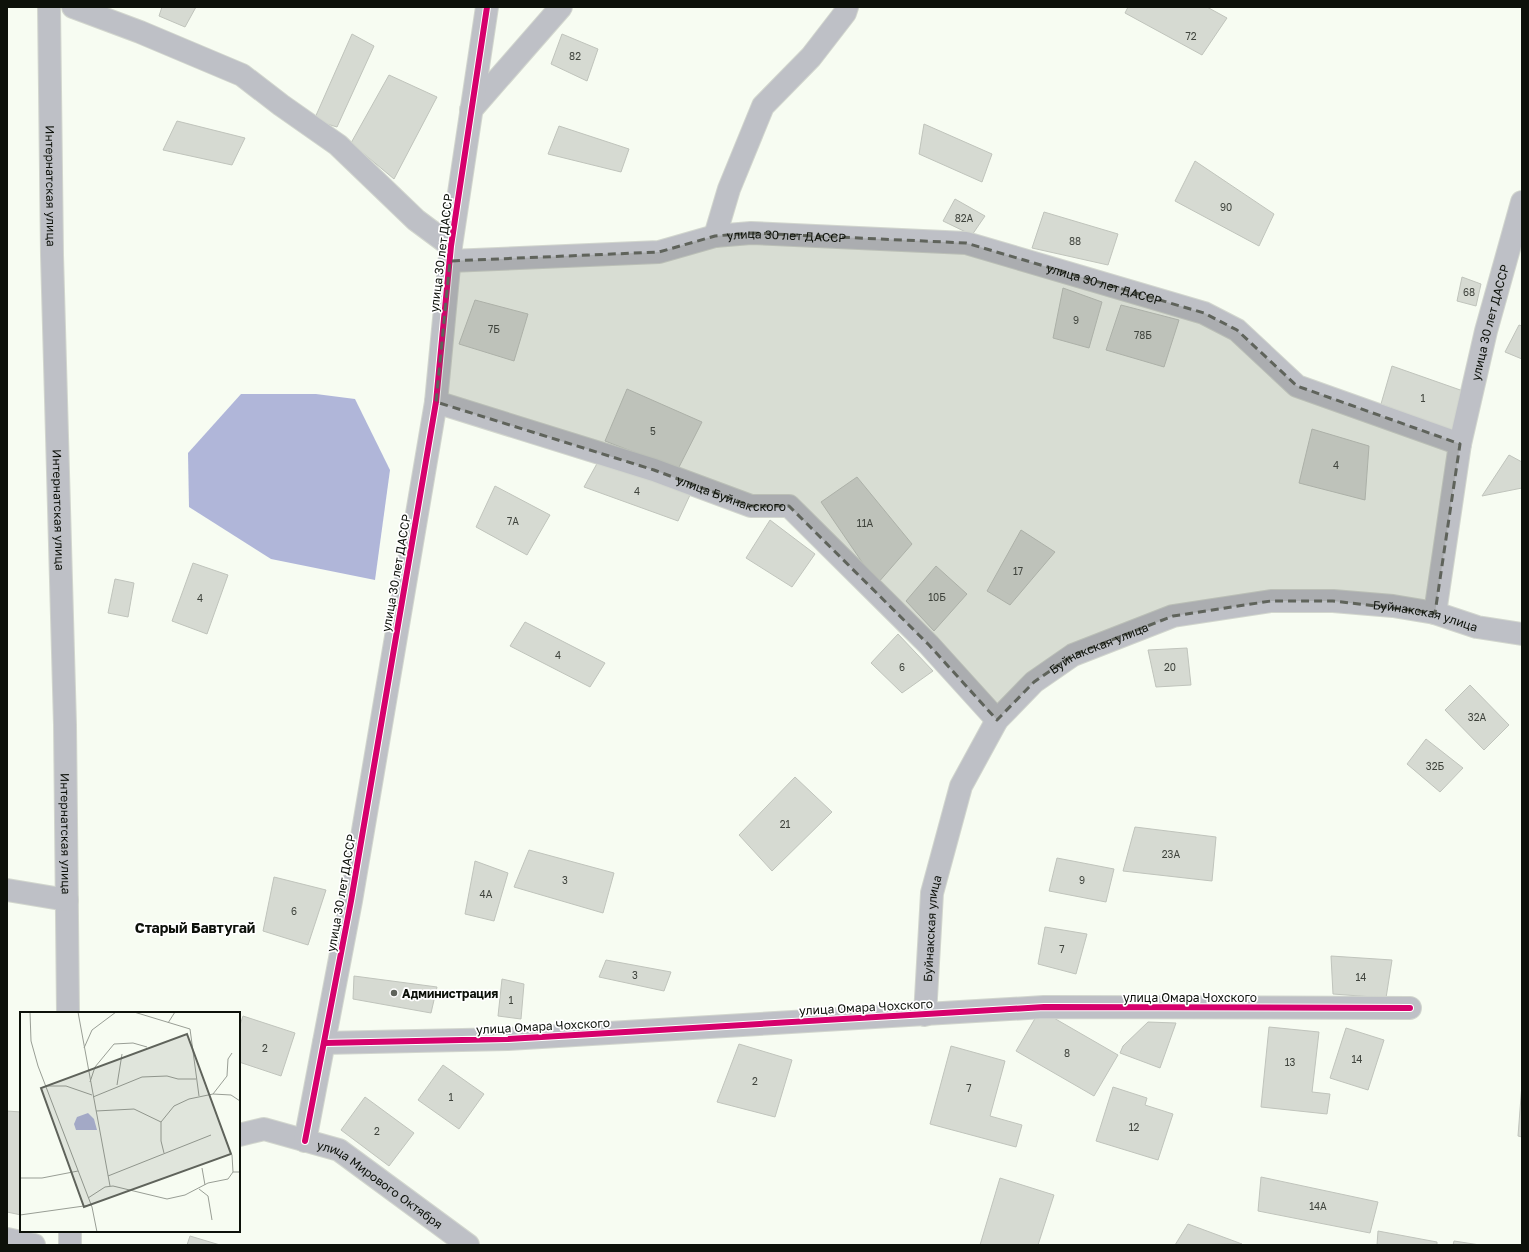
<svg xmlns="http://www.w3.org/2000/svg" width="1529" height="1252" font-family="'Golos Text',sans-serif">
<rect width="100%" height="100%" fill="#f7fcf2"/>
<!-- water -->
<path fill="#b0b6d9" d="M241,394H316L355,399L390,470L375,580L271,559L189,507L188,453Z"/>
<!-- building -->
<g fill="#d6dad2" stroke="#c0c4bc">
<path d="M162,7H196L185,27L159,16Z"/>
<path d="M1128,7H1207L1227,18L1202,55L1125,13Z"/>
<path d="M352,34L374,46L337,127L314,120Z"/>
<path d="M562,34L598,49L587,81L551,64Z"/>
<path d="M389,75L437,97L394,179L351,143Z"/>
<path d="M177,121L245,138L232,165L163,150Z"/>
<path d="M924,124L992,154L982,182L919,154Z"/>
<path d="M559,126L629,149L621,172L548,154Z"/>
<path d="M1195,161L1274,214L1259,246L1175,201Z"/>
<path d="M955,199L985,216L972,235L943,221Z"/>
<path d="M1044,212L1118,234L1108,265L1032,248Z"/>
<path d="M1462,277L1481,284L1476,306L1457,301Z"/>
<path d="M1063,288L1102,302L1089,348L1053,338Z"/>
<path d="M475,300L528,314L514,361L459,344Z"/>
<path d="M1121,305L1179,320L1164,367L1106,350Z"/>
<path d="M1519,325L1522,326V359L1505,352Z"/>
<path d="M1392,366L1466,392L1454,432L1381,404Z"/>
<path d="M627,389L702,422L678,469L605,441Z"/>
<path d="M1312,429L1369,446L1365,500L1299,483Z"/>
<path d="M1509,455L1522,462V488L1482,496Z"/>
<path d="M599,460L690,495L678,521L584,487Z"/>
<path d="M857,477L912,544L877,584L821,502Z"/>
<path d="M495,486L550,515L527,555L476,527Z"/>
<path d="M770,520L815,554L792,587L746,558Z"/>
<path d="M1021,530L1055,552L1010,605L987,591Z"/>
<path d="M193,563L228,575L207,634L172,621Z"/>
<path d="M936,566L967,594L934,631L906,601Z"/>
<path d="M115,579L134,583L128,617L108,613Z"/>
<path d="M525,622L605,663L590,687L510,646Z"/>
<path d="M898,634L933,671L902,693L871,663Z"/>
<path d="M1187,648L1191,685L1156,687L1148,650Z"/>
<path d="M1470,685L1509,725L1484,750L1445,710Z"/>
<path d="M1426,739L1463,768L1440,792L1407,764Z"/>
<path d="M795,777L832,812L772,871L739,835Z"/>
<path d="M1135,827L1216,837L1212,881L1123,871Z"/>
<path d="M529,850L614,873L603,913L514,887Z"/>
<path d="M1057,858L1114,869L1106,902L1049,891Z"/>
<path d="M475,861L508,873L494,921L465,914Z"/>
<path d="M274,877L326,890L308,945L263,931Z"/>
<path d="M1045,927L1087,934L1076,974L1038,964Z"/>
<path d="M1331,956L1392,960L1386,998L1333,994Z"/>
<path d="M606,960L671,972L664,991L599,977Z"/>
<path d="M354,976L437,987L431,1013L353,999Z"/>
<path d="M502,979L524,984L521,1019L498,1016Z"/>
<path d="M1040,1010L1118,1055L1094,1096L1016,1051Z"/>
<path d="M243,1016L295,1033L281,1076L239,1062V1028Z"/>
<path d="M1148,1022L1176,1023L1160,1068L1120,1053L1123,1046Z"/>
<path d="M1269,1027L1319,1032L1312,1092L1330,1094L1327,1114L1261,1107Z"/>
<path d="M1346,1028L1384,1040L1368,1090L1330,1078Z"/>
<path d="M739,1044L792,1060L775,1117L717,1102Z"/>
<path d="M951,1046L1005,1061L990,1116L1022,1125L1016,1147L930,1124Z"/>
<path d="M443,1065L484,1094L459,1129L418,1100Z"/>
<path d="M1522,1084V1137L1518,1136Z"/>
<path d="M1113,1087L1147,1098L1145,1105L1173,1114L1158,1160L1096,1141Z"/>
<path d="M365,1097L414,1133L389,1166L341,1130Z"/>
<path d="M7,1111L21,1112V1215L7,1212Z"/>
<path d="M1261,1177L1378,1202L1370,1233L1258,1211Z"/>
<path d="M1000,1178L1054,1195L1038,1245H980Z"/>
<path d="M1188,1224L1242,1244L1175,1245Z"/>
<path d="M1378,1231L1437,1242V1245H1377Z"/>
<path d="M190,1236L220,1245H187Z"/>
<path d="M1454,1241L1480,1245H1453Z"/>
</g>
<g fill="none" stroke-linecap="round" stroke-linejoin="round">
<defs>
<g id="minor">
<path id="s1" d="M49,7L52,255L65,725L68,1013"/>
<path d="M73,7L140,32L242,75L281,105L338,145L416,220L451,246"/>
<path d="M471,110L561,7"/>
<path d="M715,236L729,189L763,106L811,57L845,13L847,7"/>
<path id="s2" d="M450,261L659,252L715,236L751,233L966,243L1204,313L1237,330L1297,386L1460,444"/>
<path id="s3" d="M436,402L654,470L751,506H789L929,645L997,720"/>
<path id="s4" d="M1435,613L1460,444L1486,331L1522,202"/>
<path d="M7,890L67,900"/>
<path id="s5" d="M925,1015L932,893L961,786L997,720L1034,682L1073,655L1173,616L1271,601H1333L1393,606L1435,613L1477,627L1522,634"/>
<path d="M324,1043L508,1039L1044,1007L1410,1008"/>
<path id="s6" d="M239,1135L264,1129L339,1150L468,1245"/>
<path d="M305,1141L351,901L436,402L451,246L487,7"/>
<path d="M70,1231V1245"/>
<path d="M7,1239L34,1245"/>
</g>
</defs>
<!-- minor casing -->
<use href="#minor" stroke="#d2d6ce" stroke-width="24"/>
<!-- minor -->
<use href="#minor" stroke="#bec0c6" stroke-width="22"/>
<defs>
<g id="cycleway">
<path d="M324,1043L508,1039L1044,1007L1410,1008"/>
<path d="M305,1141L351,901L436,402L451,246L487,7"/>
</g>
</defs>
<!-- cycleway casing -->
<use href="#cycleway" stroke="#fff" stroke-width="8"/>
<!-- cycleway -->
<use href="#cycleway" stroke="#d6006c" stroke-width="6"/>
</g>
<!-- marked area -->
<path fill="#5f635b" fill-opacity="0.2" stroke="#5f635b" stroke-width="3" stroke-dasharray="8 5" stroke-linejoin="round" d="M751,233L966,243L1204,313L1237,330L1297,386L1460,444L1435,613L1333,601H1271L1173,616L1073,655L1034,682L997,720L929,645L789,506H751L654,470L436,402L450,261L659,252L715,236Z"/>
<!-- markers -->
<circle fill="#5f635b" stroke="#fff" stroke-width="1.5" cx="394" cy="993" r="4"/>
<g text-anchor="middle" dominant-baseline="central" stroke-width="3.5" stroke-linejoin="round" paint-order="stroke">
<!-- number labels -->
<g font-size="10" fill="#3f433c">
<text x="1191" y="36">72</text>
<text x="575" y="56">82</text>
<text x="1226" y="207">90</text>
<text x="964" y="218">82А</text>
<text x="1075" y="241">88</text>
<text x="1469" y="292">68</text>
<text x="1076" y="320">9</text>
<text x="494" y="329">7Б</text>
<text x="1143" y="335">78Б</text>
<text x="1423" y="398">1</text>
<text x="653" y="431">5</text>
<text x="1336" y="465">4</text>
<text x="637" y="491">4</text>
<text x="513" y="521">7А</text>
<text x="865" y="523">11А</text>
<text x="1018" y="571">17</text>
<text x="937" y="597">10Б</text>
<text x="200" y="598">4</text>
<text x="558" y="655">4</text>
<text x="902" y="667">6</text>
<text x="1170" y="667">20</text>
<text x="1477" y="717">32А</text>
<text x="1435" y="766">32Б</text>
<text x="785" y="824">21</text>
<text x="1171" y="854">23А</text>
<text x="565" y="880">3</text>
<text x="1082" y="880">9</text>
<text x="486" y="894">4А</text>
<text x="294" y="911">6</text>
<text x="1062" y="949">7</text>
<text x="635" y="975">3</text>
<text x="1361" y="977">14</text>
<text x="511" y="1000">1</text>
<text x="265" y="1048">2</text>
<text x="1067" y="1053">8</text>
<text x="1357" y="1059">14</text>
<text x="1290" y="1062">13</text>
<text x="755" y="1081">2</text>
<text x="969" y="1088">7</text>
<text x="451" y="1097">1</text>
<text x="1134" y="1127">12</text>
<text x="377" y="1131">2</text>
<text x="1318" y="1206">14А</text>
</g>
<!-- street labels -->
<g font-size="12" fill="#0d110a" stroke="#fff">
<text stroke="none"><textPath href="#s1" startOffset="179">Интернатская улица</textPath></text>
<text stroke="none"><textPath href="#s2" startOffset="339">улица 30 лет ДАССР</textPath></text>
<text transform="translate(441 253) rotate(-83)">улица 30 лет ДАССР</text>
<text stroke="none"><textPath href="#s2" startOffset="663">улица 30 лет ДАССР</textPath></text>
<text stroke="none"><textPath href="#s4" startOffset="296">улица 30 лет ДАССР</textPath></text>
<text stroke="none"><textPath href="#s3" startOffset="310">улица Буйнакского</textPath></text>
<text stroke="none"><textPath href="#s1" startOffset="503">Интернатская улица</textPath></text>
<text transform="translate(396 573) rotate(-80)">улица 30 лет ДАССР</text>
<text stroke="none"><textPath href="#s5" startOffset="771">Буйнакская улица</textPath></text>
<text stroke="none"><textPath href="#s5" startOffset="435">Буйнакская улица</textPath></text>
<text stroke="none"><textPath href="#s1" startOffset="827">Интернатская улица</textPath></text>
<text transform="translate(341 893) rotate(-80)">улица 30 лет ДАССР</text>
<text stroke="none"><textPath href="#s5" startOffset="87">Буйнакская улица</textPath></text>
<text x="1190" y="997">улица Омара Чохского</text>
<text transform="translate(866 1007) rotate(-3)">улица Омара Чохского</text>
<text transform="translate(543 1026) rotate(-3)">улица Омара Чохского</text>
<text stroke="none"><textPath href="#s6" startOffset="156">улица Мирового Октября</textPath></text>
</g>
<!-- poi labels -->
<g font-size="12" font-weight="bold" fill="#0d110a" stroke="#fff" text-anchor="start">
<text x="402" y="993">Администрация</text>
</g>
<!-- quarter labels -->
<g font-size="14" font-weight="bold" fill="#0d110a" stroke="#fff">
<text x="195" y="927">Старый Бавтугай</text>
</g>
</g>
<!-- overview -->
<g transform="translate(20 1012)">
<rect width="220" height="220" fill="#f7fcf2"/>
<path d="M68,101L74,107L77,118H56L54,112L57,105Z" fill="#b0b6d9"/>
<path fill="none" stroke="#999e95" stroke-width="1" d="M10,0L11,29L18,54L72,195L77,220M58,0L90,174M114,0L170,17L179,84M148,11L155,0M64,36L72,18L96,0M70,70L75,55L94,32L113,31L127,35M97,73L102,42M25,74H46L72,83M193,82L207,64L208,47L212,41M73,85L122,65L147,64L158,67H176M76,99L114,97L141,110M144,141L141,129V110L154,94L169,87L193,82L211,83L220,89M212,143L213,160M182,156L185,173M88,164L191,123M0,166H22L58,159M179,177L188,184L192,208M68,186L85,175L93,174L147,187L165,183L188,171L208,167L213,160H220M0,203L71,193"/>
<path fill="#5f635b" fill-opacity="0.15" stroke="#5f635b" stroke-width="2" d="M167,22L211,142L64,195L21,76Z"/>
<rect width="220" height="220" fill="none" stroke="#0d110a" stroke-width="2"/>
</g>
<!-- border -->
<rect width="1529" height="1252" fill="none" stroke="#0d110a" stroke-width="16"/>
</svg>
